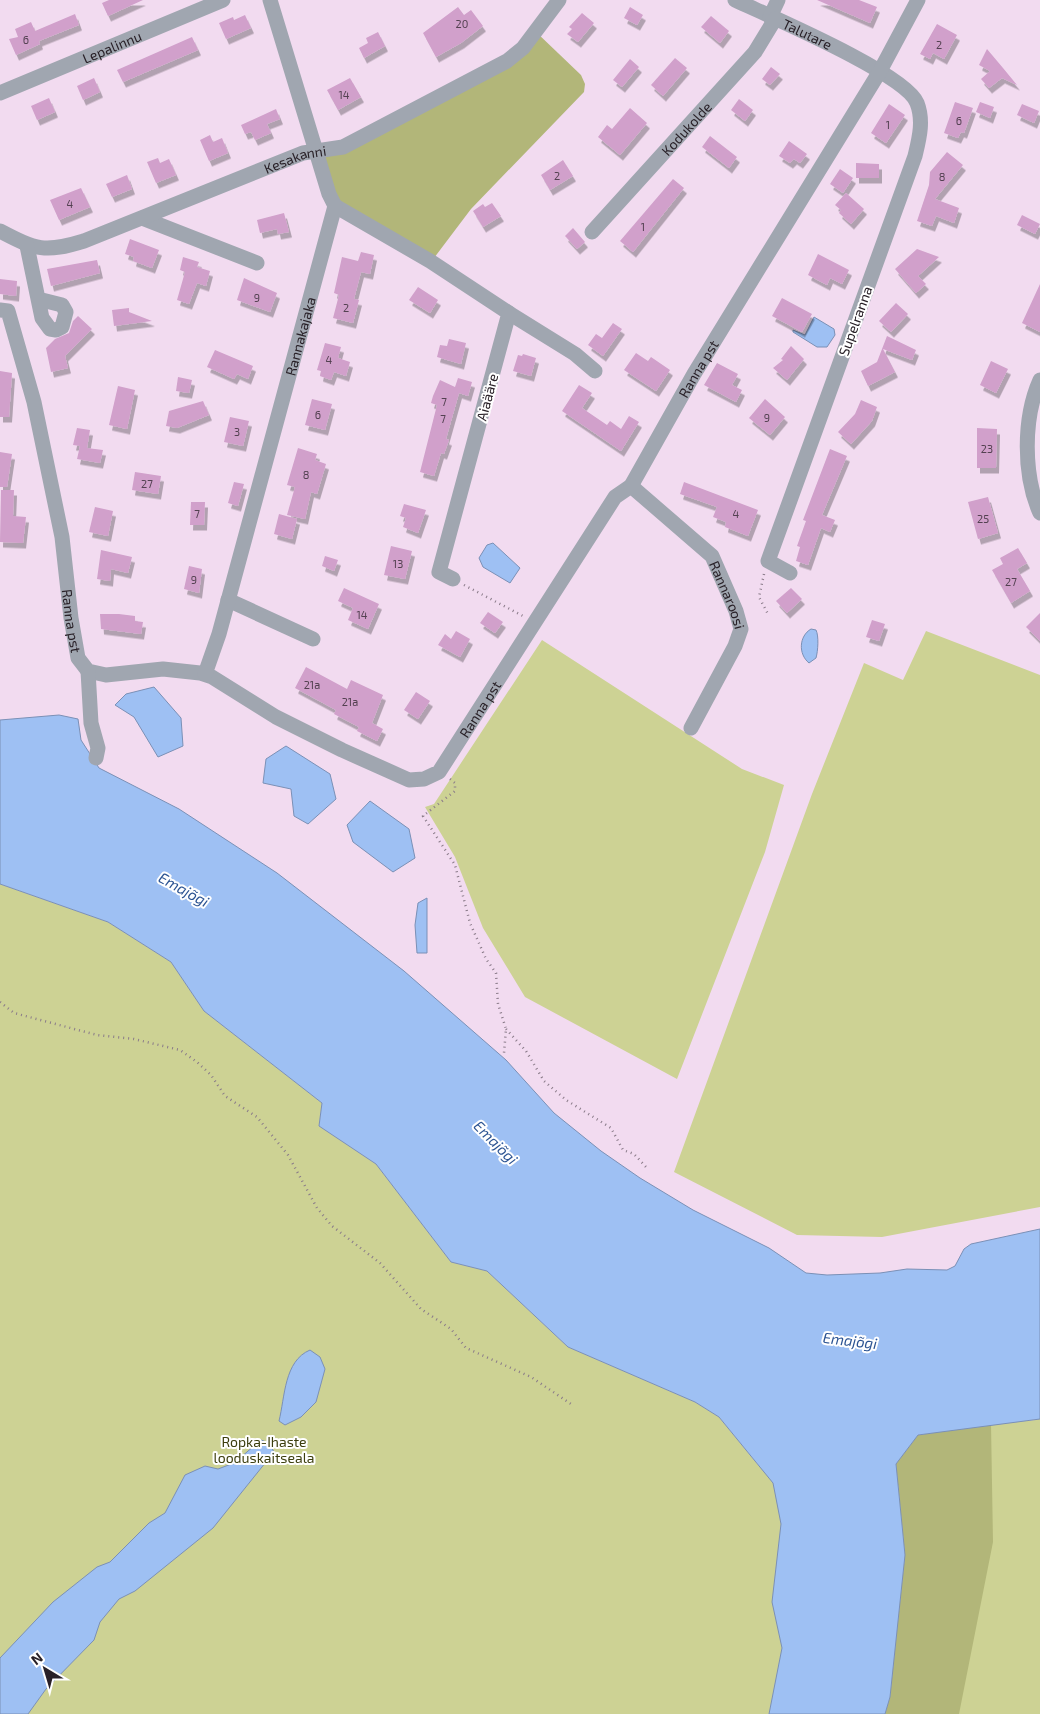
<svg xmlns="http://www.w3.org/2000/svg" width="1040" height="1714" font-family="'Exo 2',sans-serif">
<defs>
<filter id="shadow"><feDropShadow dx="3" dy="5.5" stdDeviation="0" flood-color="#0004"/></filter>
</defs>
<rect width="100%" height="100%" fill="#f2dbf0"/>
<!-- green -->
<g fill="#cdd294">
<path d="M926,631L1040,675V1207L882,1237L797,1235L674,1172L812,794L864,663L903,680Z"/>
<path d="M542,640L742,769L784,785L765,852L677,1079L525,997L483,928L455,857L425,807L434,804Z"/>
<path d="M0,884L108,922L171,962L204,1011L322,1103L319,1126L376,1164L451,1262L487,1271L568,1347L695,1402L719,1417L759,1466C851,1448 942,1428 1035,1420L1040,1417V1714H0Z"/>
</g>
<!-- forest -->
<g fill="#b2b679">
<path d="M535,31L581,75L585,84L584,92L471,209L431,262L333,204L318,158L441,103Z"/>
<path d="M991,1424L993,1542L959,1714H885L890,1697L905,1555L896,1464L918,1435Z"/>
</g>
<!-- water -->
<g fill="#9ec0f3" stroke="#7b90b6">
<path d="M814,317L834,329L835,335L827,347H817L793,332V330L805,335Z"/>
<path d="M493,543L520,568L510,583L483,567L479,558L487,545Z"/>
<path d="M811,629L816,630C819,636 818,651 816,658L809,663C798,654 799,636 811,629Z"/>
<path d="M154,687L181,718L183,746L158,757L134,717L115,705L126,694Z"/>
<path d="M59,715L78,719L81,740L99,768L179,809L277,873L404,971L506,1060L554,1113L601,1151L640,1178L693,1210L769,1248L806,1273L827,1275L880,1273L907,1269L947,1270L955,1266L964,1249L971,1244L1040,1229V1419L918,1435L896,1464L905,1555L890,1697L885,1714H769L782,1648L772,1602L781,1524L773,1483L719,1417L695,1402L568,1347L487,1271L451,1262L376,1164L319,1126L322,1103L204,1011L171,962L108,922L0,884V720Z"/>
<path d="M286,746L330,774L336,799L308,824L294,816L291,789L263,783L266,759Z"/>
<path d="M370,801L409,829L415,858L393,872L353,842L347,825Z"/>
<path d="M427,898V953H417L415,925L418,903Z"/>
<path d="M310,1350L320,1357L325,1369L316,1402L301,1417L285,1425L279,1421C285,1397 284,1361 310,1350Z"/>
<path d="M261,1440L269,1443L274,1452L213,1528L135,1591L119,1599L100,1622L94,1640L46,1689L28,1714H0V1658L53,1602L97,1567L110,1562L149,1523L165,1513L185,1475L205,1466L218,1469L234,1463Z"/>
</g>
<!-- building -->
<g fill="#d1a0cb" filter="url(#shadow)">
<path d="M109,0H143L108,16L102,3Z"/>
<path d="M817,0H859L877,7L870,23Z"/>
<path d="M458,7L464,15L471,10L483,26L461,43L436,57L423,33Z"/>
<path d="M630,7L643,15L637,25L624,18Z"/>
<path d="M582,13L594,23L578,42L567,34L572,29L569,27Z"/>
<path d="M75,14L79,25L39,41L40,44L16,55L9,39L18,37L15,29L31,22L35,31Z"/>
<path d="M245,15L251,28L226,39L219,23L233,17L234,20Z"/>
<path d="M711,16L729,31L720,43L701,27Z"/>
<path d="M937,24L957,35L944,59L933,53L930,59L920,54Z"/>
<path d="M378,32L385,46L364,58L359,48L368,43L366,38Z"/>
<path d="M192,37L198,50L123,82L117,70Z"/>
<path d="M987,49L1003,68L1017,85L1002,78L989,88L981,79L990,71L979,65Z"/>
<path d="M675,58L687,68L663,96L651,85Z"/>
<path d="M630,59L639,67L622,87L613,80Z"/>
<path d="M771,67L780,74L770,85L762,79Z"/>
<path d="M94,78L100,92L83,100L77,86Z"/>
<path d="M350,78L361,97L338,110L327,90Z"/>
<path d="M49,98L55,112L37,120L31,106Z"/>
<path d="M739,99L753,110L745,121L731,110Z"/>
<path d="M955,102L973,108L964,133L961,132L958,138L944,133Z"/>
<path d="M980,102L994,107L990,118L976,112Z"/>
<path d="M889,104L905,115L886,143L871,133Z"/>
<path d="M1022,104L1039,111L1034,123L1017,115Z"/>
<path d="M630,108L647,123L620,155L598,137L607,125L612,129Z"/>
<path d="M276,109L280,119L267,124L271,133L255,140L251,132L245,134L241,125Z"/>
<path d="M210,135L213,142L222,138L228,153L209,161L200,140Z"/>
<path d="M710,136L737,157L729,168L702,147Z"/>
<path d="M789,141L807,154L800,163L794,159L790,163L779,156Z"/>
<path d="M947,152L963,165L935,199L959,208L954,223L936,216L932,226L917,221L929,185L930,172Z"/>
<path d="M158,158L160,163L169,159L176,175L156,183L147,162Z"/>
<path d="M563,160L573,176L550,190L541,175Z"/>
<path d="M856,163L879,164V178H856Z"/>
<path d="M840,169L853,178L843,193L830,184Z"/>
<path d="M127,175L132,189L112,197L106,184Z"/>
<path d="M673,179L684,188L633,252L620,241Z"/>
<path d="M81,188L90,207L59,220L50,200Z"/>
<path d="M846,193L864,209L851,224L839,213L841,210L835,205Z"/>
<path d="M492,203L501,216L483,227L473,211L483,204L485,207Z"/>
<path d="M284,213L289,232L278,234L277,229L260,233L257,220Z"/>
<path d="M1022,215L1040,224L1035,234L1017,225Z"/>
<path d="M573,228L585,242L577,249L565,236Z"/>
<path d="M130,239L159,250L152,268L133,261L134,257L125,254Z"/>
<path d="M917,249L939,257L918,276L926,284L916,293L895,269Z"/>
<path d="M361,252L374,255L370,274L361,272L354,299L359,300L353,323L333,318L339,295L334,293L342,257L358,261Z"/>
<path d="M818,254L849,270L842,284L830,278L827,285L808,275Z"/>
<path d="M183,257L199,262L197,267L210,271L206,286L197,283L189,304L177,300L185,272L180,270Z"/>
<path d="M97,260L100,273L51,286L47,269Z"/>
<path d="M244,278L277,293L270,312L237,300Z"/>
<path d="M0,279L17,281L16,296L0,294Z"/>
<path d="M1040,284V332L1022,323Z"/>
<path d="M418,287L438,300L430,313L409,300Z"/>
<path d="M782,298L812,314L802,332L772,316Z"/>
<path d="M896,303L908,314L891,332L879,321Z"/>
<path d="M129,308V312L152,321L114,326L112,310Z"/>
<path d="M78,316L92,329L65,356L68,368L51,372L46,348L55,339L69,333L73,321Z"/>
<path d="M613,323L622,329L603,356L588,345L596,334L602,338Z"/>
<path d="M887,336L916,350L912,360L883,349L895,372L868,386L861,371L877,362Z"/>
<path d="M449,339L466,343L461,364L437,357L440,345L447,346Z"/>
<path d="M325,343L341,347L338,358L350,362L346,376L334,372L331,380L320,376L321,371L317,370Z"/>
<path d="M791,346L804,359L787,380L773,368L783,360L781,359Z"/>
<path d="M215,350L253,366L248,379L237,374L234,379L207,367Z"/>
<path d="M636,353L648,361L651,357L670,370L656,391L624,370Z"/>
<path d="M523,354L536,358L531,376L513,371L518,355L522,356Z"/>
<path d="M991,361L1008,369L996,393L980,385Z"/>
<path d="M717,363L738,374L732,385L742,390L736,402L704,385Z"/>
<path d="M0,371L12,373L9,417H0Z"/>
<path d="M178,377L192,380L189,393L176,391Z"/>
<path d="M458,378L472,382L468,396L459,393L446,439L449,440L444,454L441,453L434,476L420,472L437,405L431,403L433,396L440,380L455,387Z"/>
<path d="M579,385L592,393L582,408L607,425L610,421L621,429L629,416L639,422L621,451L562,411Z"/>
<path d="M118,386L135,390L127,429L109,425Z"/>
<path d="M312,399L332,404L325,430L305,425Z"/>
<path d="M765,399L785,417L770,435L749,418Z"/>
<path d="M861,400L877,407L872,421L851,444L838,432L855,414Z"/>
<path d="M203,401L209,415L177,428L166,426L169,411Z"/>
<path d="M230,417L249,421L243,446L224,442Z"/>
<path d="M77,428L90,430L87,448L103,450L100,463L77,459L80,446L73,445Z"/>
<path d="M977,428L997,429L996,468H977Z"/>
<path d="M298,448L317,454L315,460L326,464L317,494L311,492L305,519L287,515L295,487L287,485Z"/>
<path d="M830,449L847,456L822,515L835,520L830,532L821,528L808,565L796,561L800,547L797,546L806,521L803,520Z"/>
<path d="M0,452L12,454L7,487H0Z"/>
<path d="M135,472L161,476L158,494L132,490Z"/>
<path d="M234,482L244,484L238,506L228,503Z"/>
<path d="M684,482L758,510L748,536L725,527L726,522L713,517L717,507L680,494Z"/>
<path d="M1,490H14L13,516L26,517L23,543L0,542Z"/>
<path d="M988,497L998,533L978,539L968,502Z"/>
<path d="M191,502H205L204,525H190Z"/>
<path d="M404,504L426,510L418,533L403,527L406,518L400,516Z"/>
<path d="M95,507L113,511L108,536L89,532Z"/>
<path d="M279,514L297,519L292,539L274,534Z"/>
<path d="M391,546L412,551L405,579L384,575Z"/>
<path d="M1018,548L1027,563L1017,569L1030,591L1011,603L992,570L1003,564L1000,558Z"/>
<path d="M101,550L132,557L128,573L111,569L110,581L97,579Z"/>
<path d="M325,556L338,560L334,571L322,566Z"/>
<path d="M189,566L202,569L199,593L184,589Z"/>
<path d="M344,588L379,604L368,629L348,620L353,608L338,601Z"/>
<path d="M791,588L802,599L787,613L776,601Z"/>
<path d="M488,612L503,622L495,633L480,623Z"/>
<path d="M1040,613V641L1026,627Z"/>
<path d="M100,614H119L135,616V621L143,622L141,634L101,629Z"/>
<path d="M872,620L885,624L879,641L866,637Z"/>
<path d="M456,631L470,639L460,657L438,645L445,634L451,639Z"/>
<path d="M306,667L347,689L351,680L383,695L372,723L383,729L377,741L357,731L359,727L334,714L336,710L295,688Z"/>
<path d="M416,692L430,701L418,719L404,710Z"/>
</g>
<g fill="none" stroke-linecap="round" stroke-linejoin="round">
<!-- path -->
<g stroke="#8a7b89" stroke-width="2.5" stroke-dasharray="1 4" stroke-linecap="butt">
<path d="M764,574L759,597L769,616"/>
<path d="M464,585L523,616"/>
<path d="M450,779L455,783V791L423,816L455,865L470,923L486,959L496,973L498,1004L506,1029L504,1053"/>
<path d="M0,1002L14,1013L97,1035L134,1039L180,1050L197,1062L211,1075L225,1096L257,1117L288,1155L317,1208L332,1226L380,1263L421,1309L451,1329L466,1348L531,1377L571,1404"/>
<path d="M506,1029L526,1051L544,1081L566,1100L611,1128L623,1150L634,1154L647,1168"/>
</g>
<!-- minor -->
<g stroke="#a0a6b0" stroke-width="15">
<path id="s1" d="M735,0C769,16 906,74 917,103C924,121 919,139 915,156L768,561L790,573"/>
<path d="M770,17L778,0"/>
<path id="s2" d="M0,93L223,0"/>
<path d="M335,206L430,261L509,313L439,572L453,579"/>
<path d="M142,218L257,263"/>
<path id="s3" d="M0,231C36,250 45,253 84,241L303,153L343,147L507,61L523,48L559,0"/>
<path id="s4" d="M592,232L755,52L775,19"/>
<path d="M27,246L42,318L50,329L56,330L62,327L66,312L62,305L38,299"/>
<path id="s5" d="M0,310L8,311L34,402L62,537L71,618L78,658L88,671L106,675L163,669L200,673L212,677L276,717L342,750L409,780L424,779L439,772L615,497L631,486L694,374L880,71L918,0"/>
<path d="M509,313L575,354L595,371"/>
<path d="M1040,380C1023,418 1023,475 1040,513"/>
<path id="s6" d="M631,486L712,556L736,611L741,629L735,646L691,728"/>
<path d="M228,600L313,639"/>
<path d="M88,671L91,723L98,748L96,758"/>
<path id="s7" d="M205,674L219,634L335,206L329,194L270,0"/>
</g>
</g>
<g text-anchor="middle" dominant-baseline="central" stroke-width="4" stroke-linejoin="round" paint-order="stroke">
<!-- number labels -->
<g font-size="11" fill="#534151">
<text x="462" y="23">20</text>
<text x="26" y="39">6</text>
<text x="939" y="44">2</text>
<text x="344" y="94">14</text>
<text x="959" y="120">6</text>
<text x="888" y="124">1</text>
<text x="557" y="175">2</text>
<text x="942" y="176">8</text>
<text x="70" y="203">4</text>
<text x="643" y="226">1</text>
<text x="257" y="297">9</text>
<text x="346" y="307">2</text>
<text x="329" y="359">4</text>
<text x="444" y="401">7</text>
<text x="318" y="414">6</text>
<text x="767" y="417">9</text>
<text x="443" y="418">7</text>
<text x="237" y="431">3</text>
<text x="987" y="448">23</text>
<text x="306" y="474">8</text>
<text x="147" y="483">27</text>
<text x="197" y="513">7</text>
<text x="736" y="513">4</text>
<text x="983" y="518">25</text>
<text x="398" y="563">13</text>
<text x="194" y="579">9</text>
<text x="1011" y="581">27</text>
<text x="362" y="614">14</text>
<text x="312" y="684">21a</text>
<text x="350" y="701">21a</text>
</g>
<!-- street labels -->
<g font-size="14" fill="#292128" stroke="#fff">
<text stroke="none"><textPath href="#s1" startOffset="80">Talutare</textPath></text>
<text stroke="none"><textPath href="#s2" startOffset="121">Lepalinnu</textPath></text>
<text stroke="none"><textPath href="#s4" startOffset="140">Kodukolde</textPath></text>
<text stroke="none"><textPath href="#s3" startOffset="315">Kesakanni</textPath></text>
<text transform="translate(855 321) rotate(-70)">Supelranna</text>
<text stroke="none"><textPath href="#s7" startOffset="351">Rannakajaka</textPath></text>
<text stroke="none"><textPath href="#s5" startOffset="1240">Ranna pst</textPath></text>
<text transform="translate(487 397) rotate(-75)">Aiaääre</text>
<text stroke="none"><textPath href="#s6" startOffset="149">Rannaroosi</textPath></text>
<text stroke="none"><textPath href="#s5" startOffset="325">Ranna pst</textPath></text>
<text stroke="none"><textPath href="#s5" startOffset="834">Ranna pst</textPath></text>
</g>
<!-- park labels -->
<g font-size="14" fill="#3c3e0e" stroke="#fff">
<text x="264" y="1441">Ropka-Ihaste<tspan x="264" dy="16">looduskaitseala</tspan></text>
</g>
<!-- water labels -->
<g font-size="15" font-style="italic" fill="#2b5392" stroke="#fff">
<text transform="translate(184 889) rotate(29)">Emajõgi</text>
<text transform="translate(496 1142) rotate(45)">Emajõgi</text>
<text transform="translate(850 1340) rotate(7)">Emajõgi</text>
</g>
</g>
<!-- north arrow -->
<g transform="translate(45 1669) rotate(322)" stroke="#ffffff" stroke-width="4" paint-order="stroke">
<path d="M0-4L9 19L0 12L-9 19Z" fill="#292128"/>
<text y="-8" font-size="14" font-weight="bold" text-anchor="middle" fill="#292128">N</text>
</g>
</svg>
